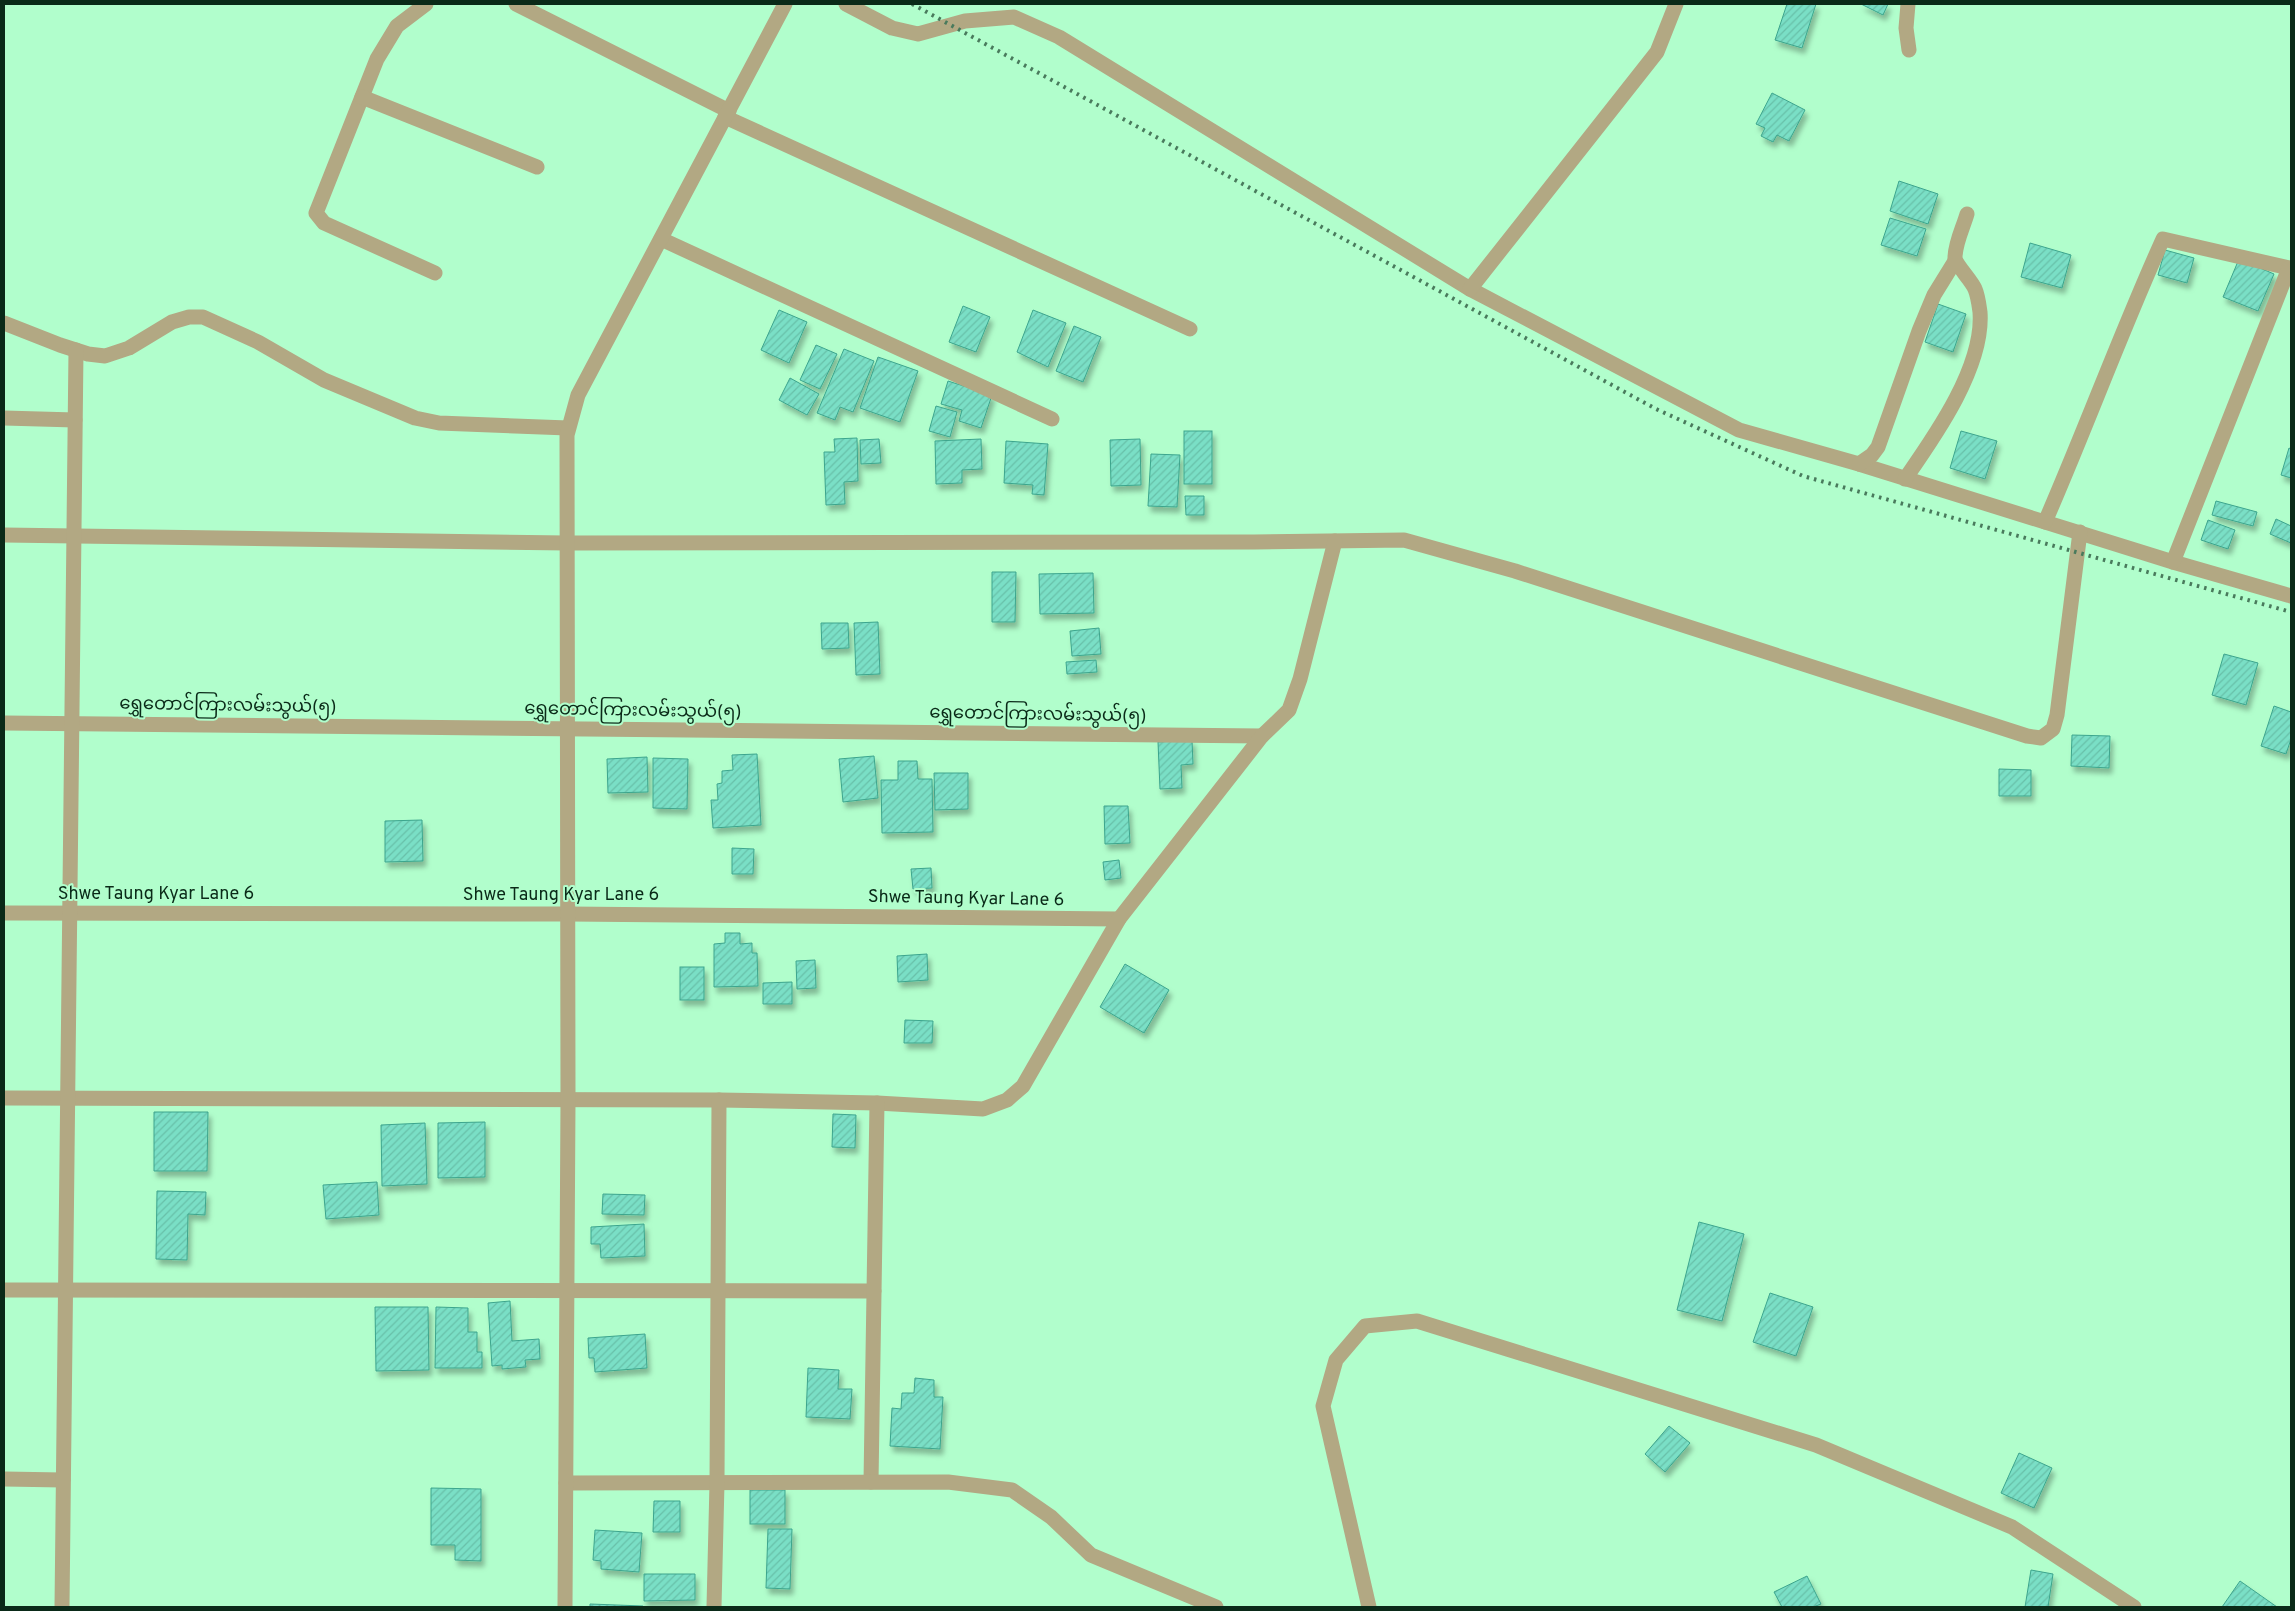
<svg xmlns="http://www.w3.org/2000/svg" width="2295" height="1611" font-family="Overpass,'Noto Sans Myanmar',sans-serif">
<defs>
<pattern id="building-hatch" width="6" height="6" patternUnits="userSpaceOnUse" patternTransform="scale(1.25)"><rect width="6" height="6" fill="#7adfc6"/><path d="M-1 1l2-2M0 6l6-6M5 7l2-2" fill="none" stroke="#68c0a9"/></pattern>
<filter id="shadow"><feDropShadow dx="3" dy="5.5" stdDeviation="2.5" flood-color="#0004"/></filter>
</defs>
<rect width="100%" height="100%" fill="#b1fecc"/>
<!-- building -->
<g fill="url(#building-hatch)" stroke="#3ca58d" filter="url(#shadow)">
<path d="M1787,4H1816L1802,48L1775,40Z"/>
<path d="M1861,4H1888L1883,15Z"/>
<path d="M1772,93L1805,110L1789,141L1777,135L1773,142L1761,136L1765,128L1756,124Z"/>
<path d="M1899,181L1938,194L1928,224L1890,211Z"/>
<path d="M1890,218L1926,229L1917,256L1881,245Z"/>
<path d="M2030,243L2071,255L2062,288L2021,277Z"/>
<path d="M2165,250L2194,258L2187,283L2158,275Z"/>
<path d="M2239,259L2274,274L2258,311L2223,297Z"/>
<path d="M1938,304L1966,314L1953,352L1925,342Z"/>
<path d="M963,306L990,317L976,352L949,342Z"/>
<path d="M779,310L807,322L789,363L761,350Z"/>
<path d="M1033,310L1066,323L1048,367L1017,352Z"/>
<path d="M1074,326L1101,337L1083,382L1056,371Z"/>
<path d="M816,345L837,354L820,389L800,380Z"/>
<path d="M844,349L874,361L853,412L840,407L835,420L817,413Z"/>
<path d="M878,357L918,371L900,422L860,408Z"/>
<path d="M790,378L819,394L807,415L779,400Z"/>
<path d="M948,381L992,395L981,428L959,421L962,410L941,404Z"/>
<path d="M936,406L957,412L950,437L929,431Z"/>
<rect x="1184" y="431" width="28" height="53"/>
<path d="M1961,431L1997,441L1985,479L1950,468Z"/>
<path d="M857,438L858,481L844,482L845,504L826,505L824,452H835L834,439Z"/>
<path d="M879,439L881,463L861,464L860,440Z"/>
<path d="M981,439L982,469L962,470V483L936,484L935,441Z"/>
<path d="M1140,439L1141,485L1111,486L1110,440Z"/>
<path d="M1006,441L1048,444L1044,495L1032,494L1033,485L1004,483Z"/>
<path d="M2289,448L2291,449V478L2281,475Z"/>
<path d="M1151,454L1180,455L1177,507L1148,506Z"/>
<path d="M1185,496H1204V515H1186Z"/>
<path d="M2216,501L2257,512L2253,526L2212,515Z"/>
<path d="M2276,519L2291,526V543L2270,534Z"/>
<path d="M2208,520L2235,530L2228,549L2201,540Z"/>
<path d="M992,572H1016L1015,622H992Z"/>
<path d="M1093,573L1094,613L1040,614L1039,574Z"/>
<path d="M878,622L880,674L856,675L854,623Z"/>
<path d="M821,623H848L849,648L822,649Z"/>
<path d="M1099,628L1101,654L1072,656L1070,631Z"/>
<path d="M2224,654L2258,663L2246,705L2212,695Z"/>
<path d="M1096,660L1097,672L1067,674L1066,662Z"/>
<path d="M2274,706L2291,712V739L2286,754L2261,746Z"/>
<path d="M2072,735L2110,736L2109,768L2071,766Z"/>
<path d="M1192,740L1193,764L1181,765L1182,788L1160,789L1158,742Z"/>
<path d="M757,754L761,825L713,828L711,800H718L717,784L722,783V771L733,770L732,755Z"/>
<path d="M874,756L878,798L843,802L839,759Z"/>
<path d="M647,757L648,792L608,793L607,759Z"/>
<path d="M653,758L688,759L687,809L653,808Z"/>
<path d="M898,761H917L918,779H932L933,832L882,833L881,780H898Z"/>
<path d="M1999,769L2031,770V796H1999Z"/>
<path d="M934,773H968V809L935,810Z"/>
<path d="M1104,806H1128L1130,843L1105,844Z"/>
<path d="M422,820L423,861L385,862V821Z"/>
<path d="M732,848L754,849L753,874H732Z"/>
<path d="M1119,860L1121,878L1105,880L1103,862Z"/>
<path d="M931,868L932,888L913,889L911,869Z"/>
<path d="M725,933H740V944L752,943V953H757L758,986L714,987V944L725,943Z"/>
<path d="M927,954L928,980L898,982L897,956Z"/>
<path d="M815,960L816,988L797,989L796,961Z"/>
<path d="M1125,964L1169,990L1144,1033L1100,1007Z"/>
<rect x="680" y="967" width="24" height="33"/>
<path d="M792,982V1004H763V983Z"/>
<path d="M905,1020L933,1021L932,1043H904Z"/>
<path d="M154,1112H208L207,1171H154Z"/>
<path d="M833,1114L856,1115L855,1148L832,1147Z"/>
<path d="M485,1122V1177L438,1178V1123Z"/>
<path d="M425,1123L427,1184L382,1186L381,1125Z"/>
<path d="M377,1182L379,1215L326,1219L323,1185Z"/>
<path d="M157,1191L206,1192L205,1215L188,1214L187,1260L156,1259Z"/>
<path d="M603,1194L645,1195L644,1215L602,1214Z"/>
<path d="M1699,1222L1744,1234L1722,1321L1677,1310Z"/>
<path d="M644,1224L645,1256L601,1258L600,1244H591V1227Z"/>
<path d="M1770,1293L1813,1307L1796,1356L1753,1342Z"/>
<path d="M510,1301L512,1341L539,1339L540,1359L525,1360L526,1367L502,1369V1365L492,1366L488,1303Z"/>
<path d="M375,1307H428L429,1370L376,1371Z"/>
<path d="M436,1307L468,1308V1332H477V1352H482V1368H435Z"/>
<path d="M645,1334L647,1368L595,1372L594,1358H589L588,1338Z"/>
<path d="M808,1368L839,1370L838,1389H852L850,1419L806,1417Z"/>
<path d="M915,1378L934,1380V1397H943L940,1449L890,1446L892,1408L901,1409L902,1393H914Z"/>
<path d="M1669,1426L1690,1443L1665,1472L1645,1454Z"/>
<path d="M2019,1453L2052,1468L2034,1508L2001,1493Z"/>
<path d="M431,1488L481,1489V1561L455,1560V1545H431Z"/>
<rect x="750" y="1490" width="35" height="34"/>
<path d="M654,1501H680V1532H653Z"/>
<path d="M768,1529H792L790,1589L766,1588Z"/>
<path d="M595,1530L642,1533L639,1572L601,1569V1561L593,1560Z"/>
<path d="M2031,1570L2053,1574L2048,1607H2025Z"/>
<path d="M644,1574H695V1600L644,1601Z"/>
<path d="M1807,1576L1821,1604L1813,1607H1782L1774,1592Z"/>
<path d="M2240,1581L2277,1607H2222Z"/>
<path d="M590,1604L643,1606V1607H590Z"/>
</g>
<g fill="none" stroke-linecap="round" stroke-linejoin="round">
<!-- minor -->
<g stroke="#b2a883" stroke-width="15">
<path d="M426,4L397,26L377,59L316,213L324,223L435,273"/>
<path d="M516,4L729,111"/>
<path d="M846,4L892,28L918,34L965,21L1014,17L1059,37L1470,289L1739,430L1859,464L2173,562L2291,596"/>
<path d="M1908,4L1906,28L1909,50"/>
<path d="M362,97L537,167"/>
<path d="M725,117L1190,329"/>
<path d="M661,239L1052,419"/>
<path d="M1470,289L1657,52L1676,4"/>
<path d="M4,323L60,345L88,354L105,356L129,348L172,322L189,317H203L258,342L324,380L415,418L439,423L568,428"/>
<path d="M4,418L75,420"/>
<path d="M1859,464L1872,455L1878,447L1919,331L1934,295L1955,261"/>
<path d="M1905,479C1935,436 1984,367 1980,312C1979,305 1978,296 1975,289C1972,281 1956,265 1955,258C1955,243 1963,228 1967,214"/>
<path d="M2045,522C2086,428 2121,332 2163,239L2289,268"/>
<path d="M4,535L567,543L1254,542L1404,540L1515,571L2027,736L2041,738L2053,729L2057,715L2080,532"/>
<path d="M2173,562L2289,268L2291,269"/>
<path d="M4,723L1262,736"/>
<path d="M4,913L568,914L1119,919"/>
<path d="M4,1098L719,1100L877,1103L983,1109L1007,1100L1023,1086L1119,919L1262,736L1289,710L1300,679L1335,541"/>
<path d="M4,1290L874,1291"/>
<path d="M4,1479L63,1480"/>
<path d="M871,1482L877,1103"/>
<path d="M566,1483L948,1482L1012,1490L1051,1517L1091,1555L1216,1607"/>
<path d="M62,1607L76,350"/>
<path d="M565,1607L568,1101L567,435L578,395L785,4"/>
<path d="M714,1607L717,1483L719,1100"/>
<path d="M1369,1607L1323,1406L1336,1360L1365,1326L1417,1321L1816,1445L2012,1527L2134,1607"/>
</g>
<!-- rail -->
<path stroke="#497a5c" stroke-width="4" stroke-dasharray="2.5 5" stroke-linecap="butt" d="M912,4L1656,409L1803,476L2291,612"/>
</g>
<g text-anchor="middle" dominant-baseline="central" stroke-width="4" stroke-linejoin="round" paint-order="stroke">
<!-- street labels -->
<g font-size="18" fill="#0a2a18" stroke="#b1fecc">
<text transform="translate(228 706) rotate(1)">ရွှေတောင်ကြားလမ်းသွယ်(၅)</text>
<text transform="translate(633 711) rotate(1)">ရွှေတောင်ကြားလမ်းသွယ်(၅)</text>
<text transform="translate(1038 715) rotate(1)">ရွှေတောင်ကြားလမ်းသွယ်(၅)</text>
<text x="156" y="894">Shwe Taung Kyar Lane 6</text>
<text x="561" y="895">Shwe Taung Kyar Lane 6</text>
<text transform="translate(966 899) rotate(1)">Shwe Taung Kyar Lane 6</text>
</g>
</g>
<!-- border -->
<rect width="2295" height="1611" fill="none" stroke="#0a2a18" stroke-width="10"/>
</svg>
